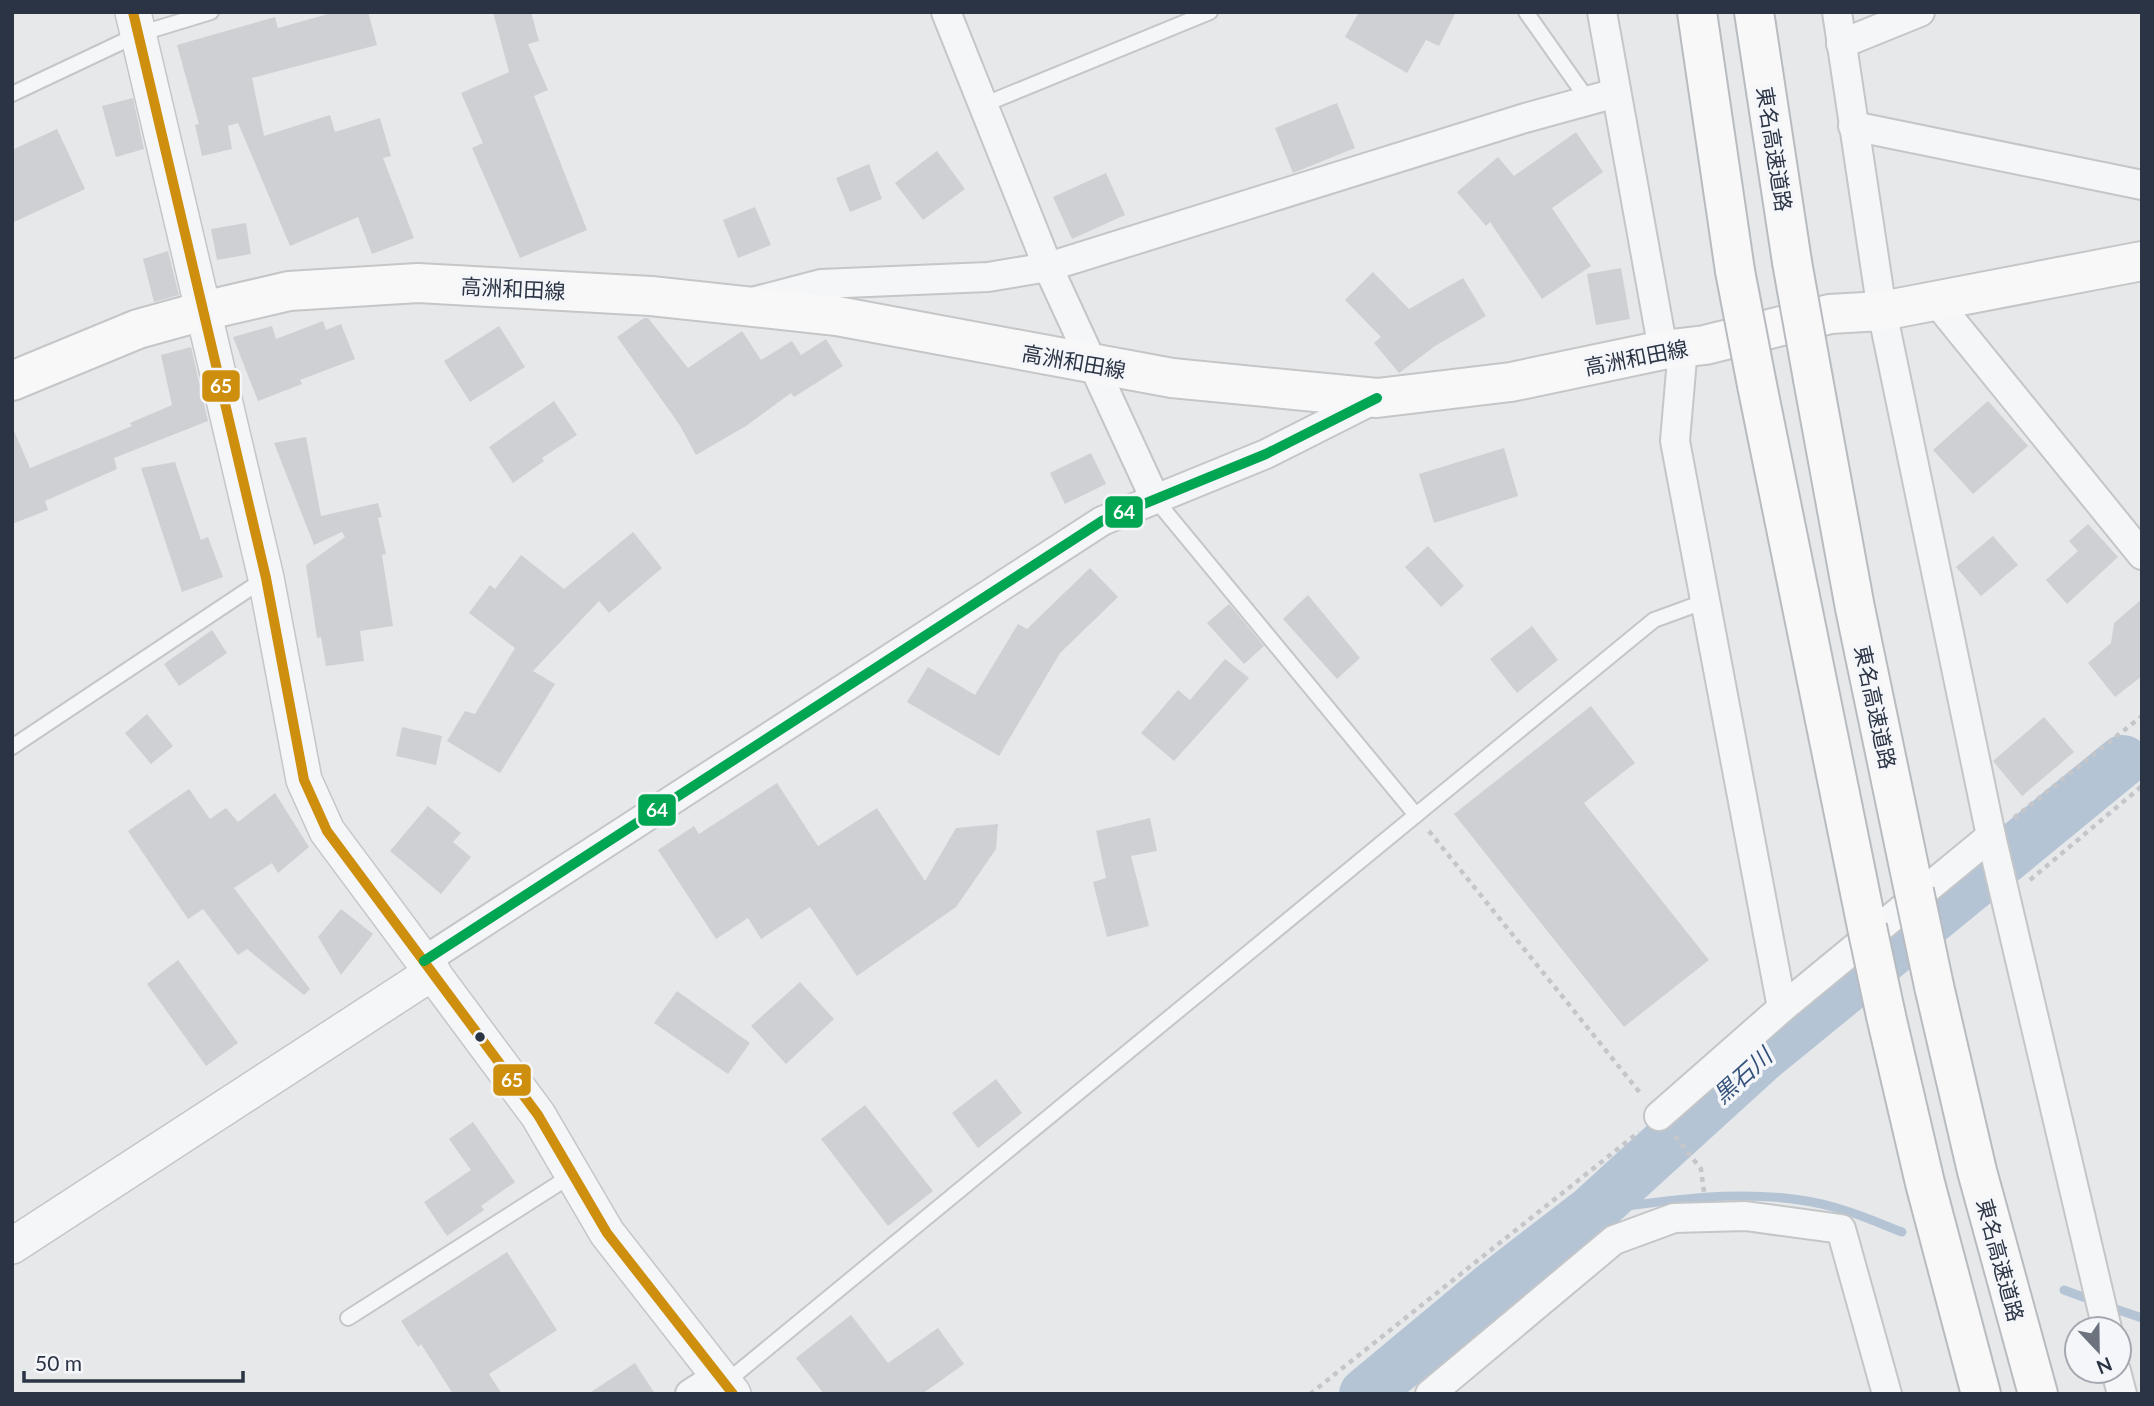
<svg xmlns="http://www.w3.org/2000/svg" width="2154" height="1406" font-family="Lato,'Noto Sans JP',sans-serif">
<rect width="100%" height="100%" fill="#e6e8ea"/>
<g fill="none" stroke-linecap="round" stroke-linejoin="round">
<!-- stream -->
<g stroke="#b4c4d5" stroke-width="9">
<path d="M2123,761L2142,746"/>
<path d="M1592,1211C1671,1200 1759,1185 1837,1208C1859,1214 1881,1224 1902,1232"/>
<path d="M2064,1290L2094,1301"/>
<path d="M2107,1306L2142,1318"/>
</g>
<!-- river -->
<path stroke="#b4c4d5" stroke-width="52" d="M1365,1394L1496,1285L1592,1211L1760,1058L2123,761"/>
</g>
<!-- building -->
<g fill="#ced0d3">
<path d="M335,12H368L377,45L252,78L264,136L330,115L335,132L380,118L391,156L383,158L414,238L372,254L358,217L290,246L238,123L228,126L232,149L202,156L195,125L199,124L177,45L275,17L278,28Z"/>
<path d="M493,12H531L539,41L528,44L548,90L534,96L587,230L520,258L472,148L483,143L461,93L509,72Z"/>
<path d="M1359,12H1456L1439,46L1426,40L1407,73L1345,37Z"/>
<path d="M133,98L144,149L116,157L102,106Z"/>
<path d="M1337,103L1355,148L1293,173L1275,128Z"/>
<path d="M57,129L85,189L12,223V150Z"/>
<path d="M1576,132L1603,172L1552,208L1591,266L1542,299L1490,222L1486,226L1457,192L1498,157L1514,176Z"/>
<path d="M937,151L965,189L923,220L895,183Z"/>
<path d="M869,164L882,199L850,212L836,178Z"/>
<path d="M1106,173L1125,215L1072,239L1053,197Z"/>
<path d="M755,207L771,245L738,258L723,220Z"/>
<path d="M246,223L251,254L217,260L211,229Z"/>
<path d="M168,251L179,295L154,302L143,259Z"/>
<path d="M1621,268L1630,319L1596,325L1587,274Z"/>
<path d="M1373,272L1409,309L1463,278L1486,316L1435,346L1399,373L1374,343L1381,337L1345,300Z"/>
<path d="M644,318H648L688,368L742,331L761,360L792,341L801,355L826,339L843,366L794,397L791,393L746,426L696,455L679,424L617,337Z"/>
<path d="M323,321L326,330L341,324L355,359L300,380L302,384L258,401L233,337L272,326L276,339Z"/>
<path d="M499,326L525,367L470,402L444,361Z"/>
<path d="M191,347L208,421L114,458L117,469L45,501L48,510L12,524V426L30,468L132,426L130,423L172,405L161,355Z"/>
<path d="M554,401L577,435L542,458L544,461L513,483L489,447Z"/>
<path d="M1988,401L2028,446L1973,494L1933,450Z"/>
<path d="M306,437L321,516L378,503L382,517L378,518L386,554L382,555L393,626L360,631L364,661L326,666L321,637L317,638L306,565L345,537L342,532L314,545L274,443Z"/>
<path d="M1504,448L1518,496L1434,523L1419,474Z"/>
<path d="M1091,453L1106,484L1065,504L1050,473Z"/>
<path d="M175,462L201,540L208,537L223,577L182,592L141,468Z"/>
<path d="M2088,524L2118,557L2067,604L2046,580L2078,551L2069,541Z"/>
<path d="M633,532L662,568L609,613L599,601L533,671L555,684L500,773L447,741L465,711L475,714L515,648L469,613L490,585L495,589L521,555L564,589Z"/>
<path d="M1993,536L2018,565L1981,596L1956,567Z"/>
<path d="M1428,546L1464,586L1441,607L1405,567Z"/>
<path d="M1090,568L1118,597L1060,653L999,756L907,702L928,667L975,695L1018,624L1027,629Z"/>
<path d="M1308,595L1360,658L1337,679L1283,619Z"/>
<path d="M2142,599V676L2115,697L2088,663L2111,643L2114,623Z"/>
<path d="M1229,604L1264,646L1244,664L1207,623Z"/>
<path d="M1532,626L1558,660L1517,693L1490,659Z"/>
<path d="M212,630L227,653L179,686L164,664Z"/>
<path d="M1225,659L1249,678L1174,761L1141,733L1178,690L1190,700Z"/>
<path d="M1591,706L1635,763L1584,803L1709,960L1624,1027L1454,814Z"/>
<path d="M147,714L173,746L151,764L125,733Z"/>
<path d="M2044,717L2074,752L2022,796L1993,761Z"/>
<path d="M402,727L442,736L436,765L396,756Z"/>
<path d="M777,783L818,846L877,808L925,881L956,828L998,824L996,849L956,907L857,976L810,907L761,939L748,918L716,939L658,850L694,826L699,834Z"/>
<path d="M189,789L210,819L226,808L238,822L275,793L309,847L278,873L272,863L234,888L310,989L304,995L247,949L238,955L203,909L188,919L128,831Z"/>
<path d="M428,806L461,833L453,842L471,857L441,894L390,851Z"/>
<path d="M1150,818L1157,851L1131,856L1149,926L1107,937L1093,882L1106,878L1096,831Z"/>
<path d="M341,909L373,934L341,975L318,937Z"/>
<path d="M178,960L238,1043L206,1066L147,984Z"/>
<path d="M800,982L834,1019L786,1064L751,1026Z"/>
<path d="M677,991L750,1043L728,1074L654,1023Z"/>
<path d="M996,1079L1022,1113L978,1148L952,1113Z"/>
<path d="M865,1105L933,1191L888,1226L821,1139Z"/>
<path d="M473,1122L515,1182L481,1206L484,1210L447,1236L424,1202L471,1170L449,1139Z"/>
<path d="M507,1252L557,1330L489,1374L502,1394H453L421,1344L418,1347L401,1321Z"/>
<path d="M851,1315L888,1363L938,1328L964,1364L922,1394H824L796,1358Z"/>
<path d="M635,1363L655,1394H588Z"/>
</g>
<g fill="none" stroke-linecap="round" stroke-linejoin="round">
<defs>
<g id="service">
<path d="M1526,12L1588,100"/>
<path d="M12,94L139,34L211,12"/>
<path d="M983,105L1210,12"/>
<path d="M12,747L264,579"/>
<path d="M1416,815L1654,620L1706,601"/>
<path d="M348,1318L572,1175"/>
<path d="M725,1383L1416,815L1155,499"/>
</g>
<g id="minor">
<path d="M946,12L1048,267L1155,499"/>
<path d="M1602,12L1663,350"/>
<path d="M1837,12L1882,311L1991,836L2107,1329"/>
<path d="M1841,44L1920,12"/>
<path d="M1853,126L2142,185"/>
<path d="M1935,300L2142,555"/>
<path d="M756,301L821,284L988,277L1048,267L1525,118L1616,93"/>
<path d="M1683,347L1675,441L1782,1008"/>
<path d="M424,961L1102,521L1266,454L1377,398"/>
<path d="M1659,1116L1782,1008L1991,836"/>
<path d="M2116,1371L2122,1394"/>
<path d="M690,1394L718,1376"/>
<path d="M1430,1394L1614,1240L1674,1218L1745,1216L1841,1229L1887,1394"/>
</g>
<g id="tertiary">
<path d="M133,12L266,578L304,780L327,831L538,1115L607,1233L733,1394"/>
<path d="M12,1246L433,972"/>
</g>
<path id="secondary" d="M12,381L138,329L203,311L289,291L418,283L651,296L837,316L1172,378L1377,398L1511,382L1663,350L1705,345L1830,314L1882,311L2142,261"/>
<g id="motorway">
<path d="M1697,12L1735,271"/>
<path d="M1754,12L1792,262"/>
<path d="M1813,379L1855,608L1914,891"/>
<path d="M1757,385L1867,927"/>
<path d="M1934,986L1977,1171L2038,1394"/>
<path d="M1886,1016L1925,1183L1981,1394"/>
</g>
</defs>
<!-- service casing -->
<use href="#service" stroke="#c4c6c8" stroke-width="18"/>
<!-- minor casing -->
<use href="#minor" stroke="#c4c6c8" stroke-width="32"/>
<!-- tertiary casing -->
<use href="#tertiary" stroke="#c4c6c8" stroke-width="38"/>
<!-- secondary casing -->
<use href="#secondary" stroke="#c4c6c8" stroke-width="42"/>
<!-- motorway casing -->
<use href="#motorway" stroke="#b8bbbf" stroke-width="42"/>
<!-- path -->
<g stroke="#c5c6ca" stroke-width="4.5" stroke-dasharray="5 5" stroke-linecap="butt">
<path d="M2014,818L2142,716"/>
<path d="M1429,831L1641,1094"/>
<path d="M2030,880L2142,786"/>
<path d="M1675,1136L1701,1169L1704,1192"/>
<path d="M1310,1394L1639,1132"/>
</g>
<!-- service -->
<use href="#service" stroke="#f5f6f7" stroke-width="14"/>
<!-- minor -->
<use href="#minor" stroke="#f5f6f7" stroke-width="28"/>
<!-- tertiary -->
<use href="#tertiary" stroke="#f5f6f7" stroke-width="35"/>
<!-- secondary -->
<use href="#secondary" stroke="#f8f8f8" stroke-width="38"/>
<!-- motorway -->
<use href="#motorway" stroke="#f8f8f8" stroke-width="38"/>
<defs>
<g id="motorway-bridge">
<path d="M1792,262L1813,379"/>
<path d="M1735,271L1757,385"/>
<path d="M1914,891L1934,986"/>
<path d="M1867,927L1886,1016"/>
</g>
</defs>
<!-- motorway-bridge casing -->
<use href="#motorway-bridge" stroke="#b8bbbf" stroke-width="42" stroke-linecap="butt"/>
<!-- motorway-bridge -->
<use href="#motorway-bridge" stroke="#f8f8f8" stroke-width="38"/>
<defs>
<path id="bus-1" d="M133,12L266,578L304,780L327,831L538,1115L607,1233L733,1394"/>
<path id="bus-2" d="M424,961L1102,521L1266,454L1377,398"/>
</defs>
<!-- bus-1 casing -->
<use href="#bus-1" stroke="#f4f6f9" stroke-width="16"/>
<!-- bus-2 casing -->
<use href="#bus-2" stroke="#f4f6f9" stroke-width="16"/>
<!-- bus-1 -->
<use href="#bus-1" stroke="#ce8f0e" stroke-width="10"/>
<!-- bus-2 -->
<use href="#bus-2" stroke="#00a651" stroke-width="10"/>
</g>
<!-- markers -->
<circle fill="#2b3445" stroke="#f4f6f9" stroke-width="2.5" cx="480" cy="1037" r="6"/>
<g text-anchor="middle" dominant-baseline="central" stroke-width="7" stroke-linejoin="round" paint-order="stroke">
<!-- street labels -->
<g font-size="21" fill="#2b3445" stroke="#f4f6f9">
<text transform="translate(1775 149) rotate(81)">東名高速道路</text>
<text transform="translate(513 288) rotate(3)">高洲和田線</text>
<text transform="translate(1636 357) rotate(-11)">高洲和田線</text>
<text transform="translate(1074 361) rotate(10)">高洲和田線</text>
<text transform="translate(1876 707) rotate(78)">東名高速道路</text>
<text transform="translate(2001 1260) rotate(75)">東名高速道路</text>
</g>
<!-- water labels -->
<g font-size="23" font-style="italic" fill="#34527a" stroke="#f4f6f9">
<text transform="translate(1742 1075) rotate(-42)">黒石川</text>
</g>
</g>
<g stroke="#f4f6f9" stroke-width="2.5">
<rect x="201" y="369" width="40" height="34" rx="7" fill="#ce8f0e"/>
<rect x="1104" y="495" width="40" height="34" rx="7" fill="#00a651"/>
<rect x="637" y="793" width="40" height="34" rx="7" fill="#00a651"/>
<rect x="492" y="1063" width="40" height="34" rx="7" fill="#ce8f0e"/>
</g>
<g font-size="19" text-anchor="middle" font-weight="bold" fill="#fff">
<text x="221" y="393">65</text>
<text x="1124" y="519">64</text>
<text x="657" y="817">64</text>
<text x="512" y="1087">65</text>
</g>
<!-- border -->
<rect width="2154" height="1406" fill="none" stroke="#2b3445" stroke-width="28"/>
<!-- north arrow -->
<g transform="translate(2098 1350) rotate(158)"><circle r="33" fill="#f4f6f9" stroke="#a4a8b1" stroke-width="2"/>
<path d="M0-5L12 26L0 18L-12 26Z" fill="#6c737f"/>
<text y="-10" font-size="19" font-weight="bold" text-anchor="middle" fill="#2b3445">N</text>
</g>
<!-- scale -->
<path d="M24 1371v10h219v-10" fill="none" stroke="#2b3445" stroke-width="3.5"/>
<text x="35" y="1371" font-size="21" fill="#2b3445" stroke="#f4f6f9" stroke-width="5" paint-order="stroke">50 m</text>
</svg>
